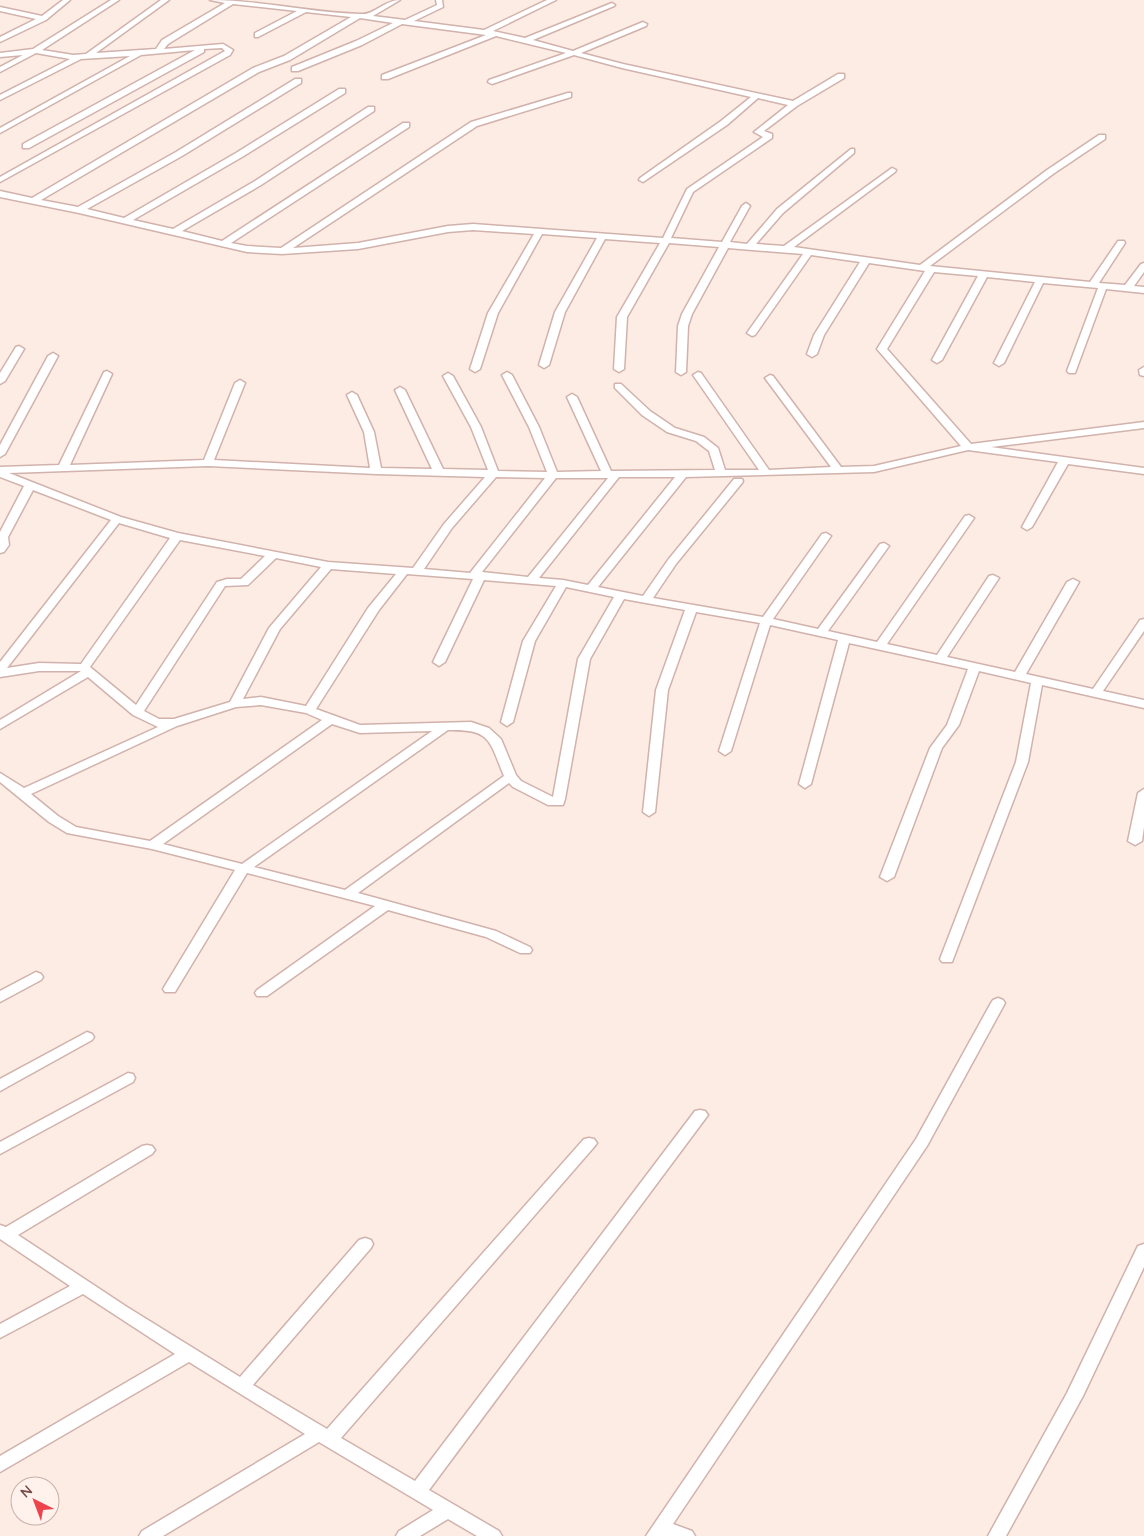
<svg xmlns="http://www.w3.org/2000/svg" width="1144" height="1536" font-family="Quicksand,sans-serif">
<rect width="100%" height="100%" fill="#fdece3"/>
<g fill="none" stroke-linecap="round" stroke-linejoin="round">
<defs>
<g id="minor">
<path d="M63,0H70L46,20L0,42V37L36,19L0,11V7L42,16Z"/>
<path d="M111,0H119L42,50L73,55L86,54L161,0H169L96,53L156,49L162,40L225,3L210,0C261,0 311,13 362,14C374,15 385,0 400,0L373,16L405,20L437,5L436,0H442L443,7L414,21L484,30L547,0H556L493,31L525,38L612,3L615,5L614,6L533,40L573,51L643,22L647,24L646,26L581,53L623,64L793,101L838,74H844V78L797,106L764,131L772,134V138L693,192L671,238L722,242L742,206L746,203L750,206L730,242L747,244L777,209L851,149H854V153L783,213L756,244L784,246L892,168L896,170L895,172L794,247L920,265L1047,170L1099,135H1105V139L1053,174L930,266L1090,282L1118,241H1124L1125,243L1099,283L1125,285L1141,264L1144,263V272L1134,286L1144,287V293L1106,289L1075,373H1069L1067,371L1098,288L1043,283L1004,363L999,366L994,363L1035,282L987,277L942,360L937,363L932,360L978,276L934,272L887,349L971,444L1144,422V428L991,447L1144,468V474L1068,464L1032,527L1027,530L1022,527L1058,462L968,450L874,472L686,477L598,587L643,596L668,560L734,479H742L743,481L742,483L676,564L653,598L763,617L822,534L826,533L831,536L773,619L818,629L880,544L884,543L889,546L828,631L877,642L965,516L969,515L974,518L887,644L937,655L989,576L993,575L999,578L947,657L1015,672L1067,582L1073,579L1079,582L1026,674L1093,689L1140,620L1144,619V631L1103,691L1144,700V708L1042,685L1028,762L952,962H942L940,959L1016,762L1031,683L979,671L959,725L942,748L894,877L887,881L880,877L930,748L947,725L968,669L849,643L811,784L805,788L799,784L838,640L770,625L731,751L725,755L719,751L760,623L696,612L668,690L655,812L649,816L643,812L656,690L685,610L624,599L590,659L565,799L563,805H548L513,787L509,783L358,893L496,931L530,947L532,950L530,953H520L486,937L388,910L267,996H257L255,993L257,990L375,906L247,873L175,992H165L163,989L235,870L152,849L67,833L49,822L0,782V773L24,788L158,727L133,715L88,677L0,729V720L81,671H39L0,677V662L111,520L33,490L8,537L9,545L4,552L0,553V532L24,486L0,477V467L59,465L104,372L107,371L112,374L70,465L204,460L235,383L240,380L245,383L214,460L370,468L364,432L347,395L352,392L357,395L374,432L381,468L432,469L395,390L400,387L405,390L443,469L488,470L471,427L443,376L448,373L453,376L481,427L498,471L547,472L529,427L502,375L507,372L512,375L539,427L557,472L601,471L567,397L572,394L577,397L611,471L715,470L709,451L696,441L667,432L642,415L615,388V384H621L650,411L675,428L704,437L718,448L725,470H759L693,375L698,372L701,373L769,470L831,467L765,378L770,375L773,376L841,467L874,466L961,446L877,349L925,271L869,263L824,335L817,354L812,357L807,354L814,335L860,262L811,255L755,335L752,336L747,333L803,254L728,248L692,314L688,326L686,372L681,375L676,372L678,326L682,314L719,247L669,243L627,317L624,369L619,372L614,369L617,317L660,243L605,239L565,312L549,365L544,368L539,365L555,312L597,238L542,234L498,313L480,369L475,372L470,369L488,313L534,234L473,230L448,232L358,249L282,254L247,252L79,213L0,197V191L32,198L253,68L284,56L351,17L306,12L258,37H255V33L297,11L233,4L168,44L164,49L223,44L233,50L230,55L0,182V177L225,51L222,48L204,49V52L29,148H23V144L195,50L141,55L0,133V128L130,56L81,59L0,100V95L70,59L36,53L0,72V67L23,55L0,57V53L33,49ZM360,18L393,23L356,41L292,67V71H298L362,45L402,24L486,35L382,75V79H388L496,36L566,53L489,80L488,82L492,84L574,55L622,68L751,97L721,121L640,178L639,180L643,182L727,125L758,98L788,105L754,132L763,137L687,189L663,238L473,224L448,226L358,243L293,248L477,126L571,97V93H568L471,122L281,248L247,246L231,243L409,127V123H403L222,241L182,231L261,185L374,111V107H368L255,181L173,229L133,220L242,157L345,93V89H339L236,153L124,218L87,209L182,156L301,83V79H295L176,152L78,207L41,200L259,72L290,60ZM208,466L376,474L485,477L444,524L413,568L328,562L178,533L121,517L9,473ZM496,477L545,478L470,573L424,569L452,528ZM619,477H675L588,585L563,580L539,578ZM556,478H608L528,577L482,572ZM119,523L170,538L81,664L39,663L7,668ZM180,540L265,556L241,579H227L217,582L136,705L90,667ZM276,558L321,567L269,628L230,702L174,719H159L144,711L225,586L248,585ZM331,569L396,574L368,608L306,706L261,697L243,699L280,629ZM407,574L473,579L433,662L439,666L445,662L484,580L556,586L523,641L501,722L507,726L513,722L535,641L566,587L614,597L578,659L553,797L521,781L516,775L501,739L489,728L471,722L360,725L316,709L379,610ZM261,705L306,713L322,720L150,841L76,827L58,816L31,794L177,726L236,707ZM332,724L360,733L432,731L242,864L163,844ZM448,730C491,729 489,740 504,776L345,890L254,867Z"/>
<path d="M19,346L24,349L5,381L0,384V373L16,347Z"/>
<path d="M53,353L58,356L5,454L0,457V445L48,356Z"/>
<path d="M1144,367V376L1140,375L1139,370Z"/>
<path d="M1144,789V827L1142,841L1135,845L1128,841L1138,793Z"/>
<path d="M36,972L41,974L43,977L41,980L0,1002V991Z"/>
<path d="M998,998L1003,1000L1005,1003L927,1146L673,1524L692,1531L695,1536H646L916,1139L991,1003L993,1000Z"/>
<path d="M87,1032L92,1034L94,1037L92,1040L0,1091V1079Z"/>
<path d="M128,1073L133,1074L135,1078L133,1082L0,1154V1142Z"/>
<path d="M700,1110L705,1111L708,1115L705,1119L429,1490L499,1531L502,1536H477L448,1519L420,1536H396L399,1531L433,1510L319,1442L163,1536H139L142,1531L305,1434L189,1362L0,1472V1456L175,1354L83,1294L0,1338V1324L70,1286L0,1239V1225L6,1227L142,1146L147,1145L152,1146L155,1150L152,1154L18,1235L127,1307L240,1377L359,1240L365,1238L371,1240L373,1244L371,1248L253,1385L327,1429L584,1139L589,1138L594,1139L597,1143L594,1147L341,1438L415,1481L695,1111Z"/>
<path d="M1144,1244V1267L1083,1396L1006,1536H988L1067,1393L1136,1250L1138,1246Z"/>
</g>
</defs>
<!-- minor casing -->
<use href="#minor" stroke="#d1b2ac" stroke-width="3"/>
<!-- minor -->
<use href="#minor" fill="#fff" fill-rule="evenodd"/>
</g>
<!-- north arrow -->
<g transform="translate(35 1501) rotate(318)"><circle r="24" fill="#fff1eb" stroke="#c9afaa"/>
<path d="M0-4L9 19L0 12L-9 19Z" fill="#ed434d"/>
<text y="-8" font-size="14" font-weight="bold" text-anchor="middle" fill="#774b48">N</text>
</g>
</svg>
